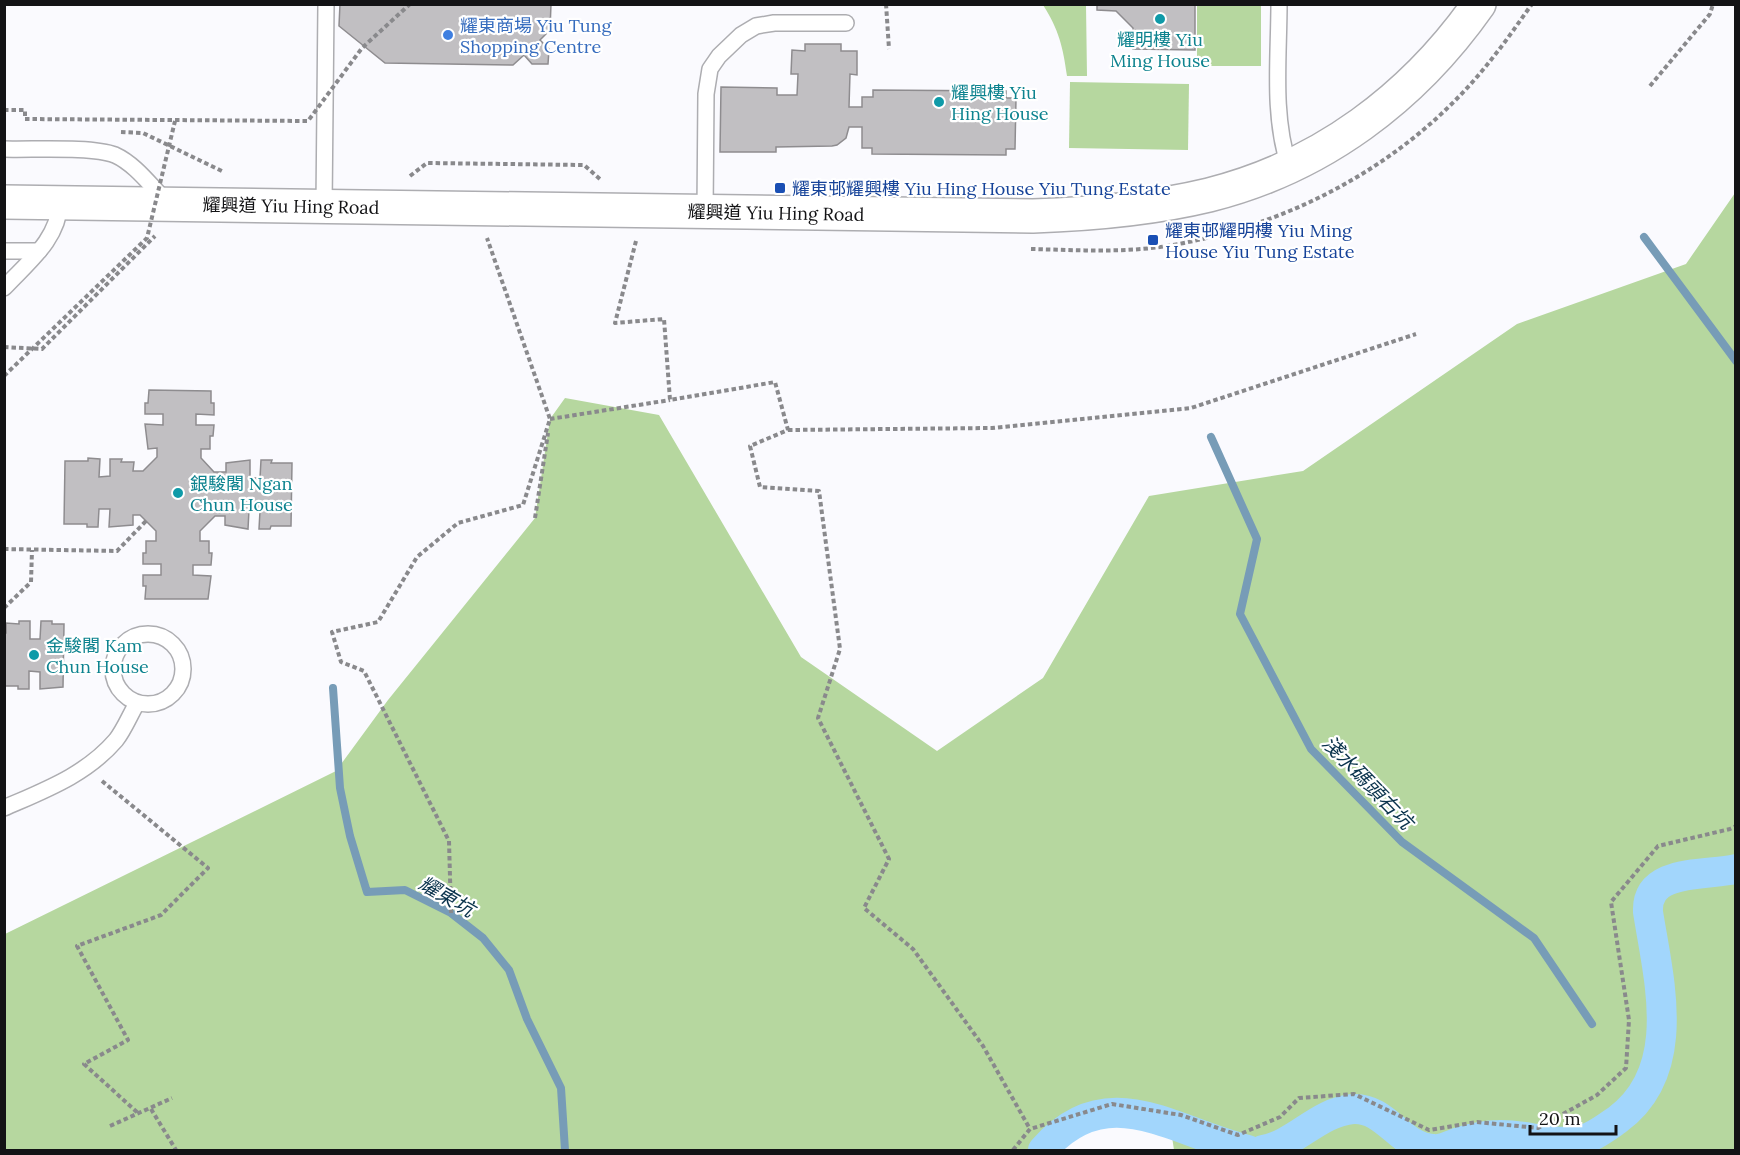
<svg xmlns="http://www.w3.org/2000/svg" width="1740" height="1155" font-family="Lora,'Noto Sans TC',serif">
<rect width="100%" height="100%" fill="#fafafe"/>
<!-- green -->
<g fill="#b6d79f">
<path d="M1043,5H1086L1087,76H1067C1063,47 1059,30 1043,5Z"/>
<rect x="1197" y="5" width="64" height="61"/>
<path d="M1070,82L1189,84L1188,150L1069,148Z"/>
<path d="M1735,193V1150H1174L1171,1130L1113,1118L1068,1137L1062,1150H5V934L336,771L388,700L535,518L550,419L565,398L659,415L801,657L937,751L1043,678L1149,496L1303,471L1517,324L1686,264Z"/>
</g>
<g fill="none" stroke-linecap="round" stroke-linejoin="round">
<!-- stream -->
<g stroke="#779cb7" stroke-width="8">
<path d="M1644,237L1736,361"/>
<path d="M1211,437L1257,539L1240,614L1311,749L1402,842L1534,938L1592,1024"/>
<path d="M333,688L340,788L350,836L367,892L405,890L451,913L483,938L509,970L527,1019L561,1088L565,1150"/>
</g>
<!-- canal -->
<g stroke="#a2d6fc" stroke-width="30">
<path d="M1043,1150C1107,1076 1173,1132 1248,1150"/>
<path d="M1263,1150C1296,1144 1318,1112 1353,1109C1386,1107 1401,1148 1433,1149C1441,1150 1451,1145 1459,1142C1472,1138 1485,1135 1499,1135C1525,1134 1550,1145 1576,1141C1591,1139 1604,1129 1617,1120C1684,1071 1659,981 1648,912C1646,868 1706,876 1736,869"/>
</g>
</g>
<!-- building -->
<g fill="#c1bfc2" stroke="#8e8c8f" stroke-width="1.5">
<path d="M340,4H551L550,30L540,40L549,49L548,64H532L524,55L513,65L385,63L339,26Z"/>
<path d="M1097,4H1195V50L1133,49V28L1116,11L1097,10Z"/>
<path d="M805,44H841V51H857V75L850,74L849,107H862V97H873V90L1006,91V98H1016L1015,149H1006V155L872,154V148H862V127H849L846,138L837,145L832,146L776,147V152H720L721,87L777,88V95H797L798,74H791L792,50L805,51Z"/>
<path d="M149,390L211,391V403H214V415L196,414V425H214L213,436H210V449H201V458L214,472H226V463L250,460V478H260L261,460H272L271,463H292L291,526H271L270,529H259L260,511L249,510L248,529L225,525V516H215L200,531V541H209V553H212L211,565H193V575L211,576L208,599H145L146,586H143V575H161V564H143V553H146V541H156V531L140,515H133V525L109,527L110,509H99L98,527H87V524H64L65,461H88V458L100,459L99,477L110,476V459H122L121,462H134L133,471H143L157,457V448L148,449L145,424L163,425V414H145V403H148Z"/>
<path d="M19,621H30V639H40L41,621H52V624H64L63,687L40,689V672L29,671V689H18V686H5L4,633H6V623L19,624Z"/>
</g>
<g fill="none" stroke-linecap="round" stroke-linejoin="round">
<defs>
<g id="service">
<path d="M1279,4C1279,57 1272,115 1289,166"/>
<path d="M4,149C31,150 92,146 115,155C135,164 151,186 166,201"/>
<path d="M324,206L326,4"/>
<path d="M705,212L706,94L710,69L719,56L741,35L756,26L774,23H846"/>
<path d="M4,251H39"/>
<path d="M4,288C28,262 58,240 60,203"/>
<circle cx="148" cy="669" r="35"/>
<path d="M4,808C45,790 86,775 116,740C124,730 130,715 137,703"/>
</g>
<path id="tertiary" d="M4,202L1033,216C1092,214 1151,209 1209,195C1321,167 1413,98 1479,4"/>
</defs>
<!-- service casing -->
<use href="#service" stroke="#adadb1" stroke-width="18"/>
<!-- tertiary casing -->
<use href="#tertiary" stroke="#adadb1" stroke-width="36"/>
<!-- path -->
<g stroke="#89898c" stroke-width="4" stroke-dasharray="4.5 3" stroke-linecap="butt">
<path d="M886,4L889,49"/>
<path d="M1650,86L1710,14L1713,4"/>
<path d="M121,132L143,133L224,172"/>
<path d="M410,176L427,163L584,165L600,179"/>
<path d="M636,241L615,323L664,319L670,400L775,382L788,430L750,446L760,487L819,491L840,649L818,718L889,859L864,908L913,949L983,1046L1030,1129"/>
<path d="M1031,249C1076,250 1123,253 1167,246C1295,225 1415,159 1494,56C1507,40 1519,22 1532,4"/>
<path d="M4,347L42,349L155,236"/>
<path d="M550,419L670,400"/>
<path d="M788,430L992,428L1191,408L1416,334"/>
<path d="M535,518L548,433"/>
<path d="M4,549L117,551L146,521"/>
<path d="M4,608L31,582L32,550"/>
<path d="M102,781L208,868L161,915L77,946L128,1040L84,1064L139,1114"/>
<path d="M451,913L449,841L364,671L341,662L332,632L378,622L417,557L458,523L523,505L550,419L487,238"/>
<path d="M151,1109L176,1150"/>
<path d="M110,1126L172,1098"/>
<path d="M1013,1150L1030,1129L1112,1104L1181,1115L1238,1135L1280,1117L1299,1098L1354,1094L1429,1130L1477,1122L1538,1128L1597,1095L1626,1068L1629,1020L1611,902L1658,846L1730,829L1736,826"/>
</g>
<!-- service -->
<use href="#service" stroke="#fff" stroke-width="15"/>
<!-- tertiary -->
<use href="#tertiary" stroke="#fff" stroke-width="33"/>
<!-- path-bridge -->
<g stroke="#89898c" stroke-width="4" stroke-dasharray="4.5 3" stroke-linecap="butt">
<path d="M4,110H25V119L308,121L362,48L410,4"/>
<path d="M4,376L147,238L175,121"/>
</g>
</g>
<!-- markers -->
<g fill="#0f9aa8" stroke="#fff" stroke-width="2">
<circle cx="1160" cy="19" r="6"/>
<circle cx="939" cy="102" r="6"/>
<circle cx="178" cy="493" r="6"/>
<circle cx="34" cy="655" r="6"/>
</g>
<circle fill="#3f7fe0" stroke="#fff" stroke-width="2" cx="448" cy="35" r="6"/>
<g fill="#1a4fb4" stroke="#fff" stroke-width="2">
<rect x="774" y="182" width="12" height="12" rx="3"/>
<rect x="1147" y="234" width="12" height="12" rx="3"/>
</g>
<g text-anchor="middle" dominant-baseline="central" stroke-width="4.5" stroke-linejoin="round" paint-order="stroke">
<!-- shop labels -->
<g font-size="18" fill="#366cbe" stroke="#fff" text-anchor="start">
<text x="460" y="25">耀東商場 Yiu Tung<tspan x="460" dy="21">Shopping Centre</tspan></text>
</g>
<!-- culture labels -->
<g font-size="18" fill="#0d838f" stroke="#fff" text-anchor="start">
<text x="1160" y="39" text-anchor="middle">耀明樓 Yiu<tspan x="1160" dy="21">Ming House</tspan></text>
<text x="951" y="92">耀興樓 Yiu<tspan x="951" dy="21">Hing House</tspan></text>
<text x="190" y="483">銀駿閣 Ngan<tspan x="190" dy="21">Chun House</tspan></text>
<text x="46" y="645">金駿閣 Kam<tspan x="46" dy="21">Chun House</tspan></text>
</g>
<!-- transit labels -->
<g font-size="18" fill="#164399" stroke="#fff" text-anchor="start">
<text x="792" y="188">耀東邨耀興樓 Yiu Hing House Yiu Tung Estate</text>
<text x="1165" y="230">耀東邨耀明樓 Yiu Ming<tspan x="1165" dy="21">House Yiu Tung Estate</tspan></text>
</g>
<!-- street labels -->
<g font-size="18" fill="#131315" stroke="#fff">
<text transform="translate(291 206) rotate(1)">耀興道 Yiu Hing Road</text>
<text transform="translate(776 213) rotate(1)">耀興道 Yiu Hing Road</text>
</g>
<!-- water labels -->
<g font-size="20" font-style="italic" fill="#0a334c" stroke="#fff">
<text transform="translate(1368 782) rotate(46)">淺水碼頭右坑</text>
<text transform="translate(447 896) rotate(30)">耀東坑</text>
</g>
</g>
<!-- border -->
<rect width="1740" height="1155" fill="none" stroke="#131315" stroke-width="12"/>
<!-- scale -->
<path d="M1530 1125v9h86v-9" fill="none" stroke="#131315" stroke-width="3"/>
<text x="1539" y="1125" font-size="18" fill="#131315" stroke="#ffffff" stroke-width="4.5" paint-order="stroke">20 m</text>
</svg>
